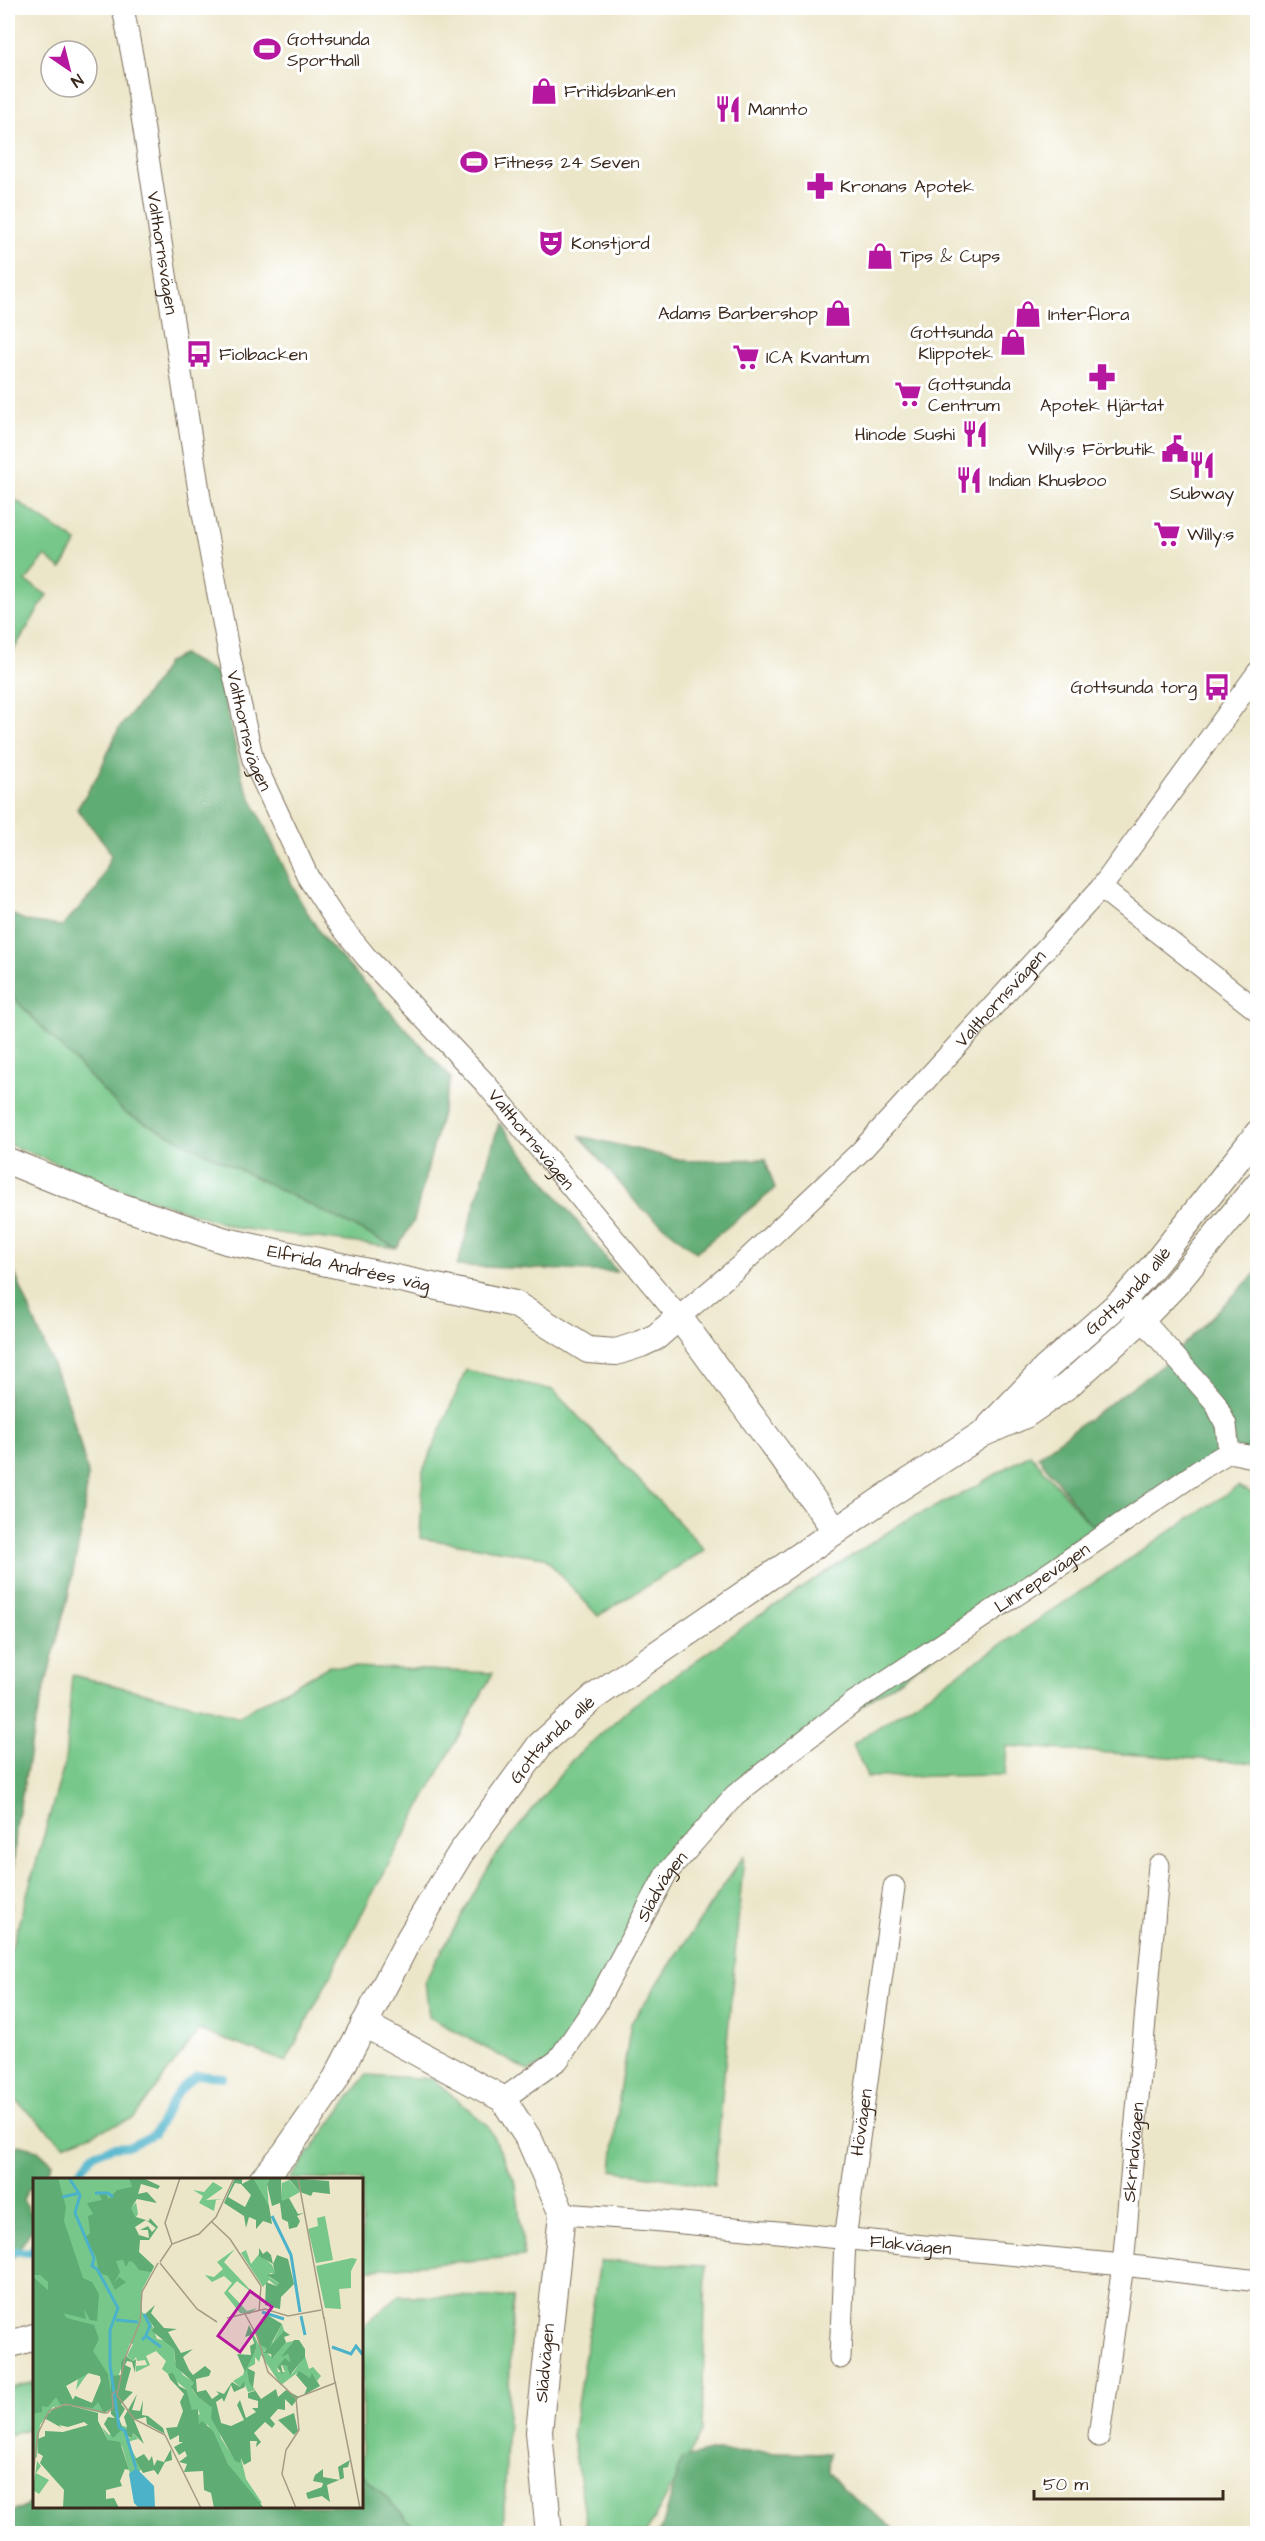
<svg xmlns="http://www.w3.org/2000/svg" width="1265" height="2541" font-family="'Architects Daughter',sans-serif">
<rect width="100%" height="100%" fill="#fff"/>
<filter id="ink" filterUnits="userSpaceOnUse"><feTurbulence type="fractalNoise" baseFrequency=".0167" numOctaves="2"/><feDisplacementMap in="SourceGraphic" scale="12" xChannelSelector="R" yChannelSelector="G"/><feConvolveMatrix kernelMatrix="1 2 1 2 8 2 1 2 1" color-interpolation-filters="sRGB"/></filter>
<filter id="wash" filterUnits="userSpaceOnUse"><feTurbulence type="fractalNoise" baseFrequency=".008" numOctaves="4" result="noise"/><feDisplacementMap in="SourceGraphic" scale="24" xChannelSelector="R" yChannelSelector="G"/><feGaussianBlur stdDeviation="1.35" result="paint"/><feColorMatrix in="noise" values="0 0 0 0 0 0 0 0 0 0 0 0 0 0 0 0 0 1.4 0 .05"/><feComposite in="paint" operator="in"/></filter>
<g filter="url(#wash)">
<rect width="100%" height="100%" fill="#ece6c9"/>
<!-- green -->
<g fill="#76c789" stroke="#587854" stroke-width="1.5">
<path d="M8,495L77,542L61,569L45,556L26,581L47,595L8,659Z"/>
<path d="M8,992L125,1113L397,1248L237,1228L123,1190L8,1144Z"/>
<path d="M466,1370L553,1390L705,1550L598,1616L544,1557L420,1538L423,1471Z"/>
<path d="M1030,1454L1088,1522L1109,1532L735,1795L666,1874L558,2060L528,2071L429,2017L425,1981L494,1858L572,1760L632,1706L757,1617L905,1521L966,1492Z"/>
<path d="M1238,1486L1257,1495V1763L1007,1746L1005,1775L867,1777L853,1744Z"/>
<path d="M329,1666L493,1673L368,1902L286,2062L199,2030L134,2118L64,2145L8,2093V1960L65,1762L72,1675L238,1716Z"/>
<path d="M744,1855L714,2186L612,2170L619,2099L631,2023Z"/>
<path d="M366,2075L433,2079L488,2126L516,2184L524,2256L362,2270V2180L290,2179Z"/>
<path d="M600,2261L706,2266L702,2432L646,2533H588L572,2436Z"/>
<path d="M398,2296L513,2297L503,2533H421L362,2474V2327Z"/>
<path d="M34,2382V2427L8,2435V2389Z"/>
</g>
<!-- forest -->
<g fill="#60ac75" stroke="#4e6b4a" stroke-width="1.5">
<path d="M183,655L219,674L243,781L299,899L324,939L451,1078L414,1221L397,1248L125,1113L8,992V913L27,921L62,926L97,889L111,855L106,845L77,809L98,775L118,730L158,679L167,662Z"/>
<path d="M499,1123L617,1272L457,1266Z"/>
<path d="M580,1136L687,1161L765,1159L775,1189L696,1252L638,1205Z"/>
<path d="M8,1257L69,1404L88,1473L82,1528L68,1597L34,1729L16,1828L11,1910L8,1914Z"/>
<path d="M1257,1272V1458L1229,1452L1109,1532L1088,1522L1038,1456L1165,1363Z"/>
<path d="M18,2145L38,2150L52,2163L45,2179L34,2180V2188L28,2189L23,2200L34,2220V2226L8,2266V2154Z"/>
<path d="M714,2451L829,2453L828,2472L843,2489L899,2533H658L663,2525L681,2459Z"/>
<path d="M362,2474L421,2533H8V2515L34,2501V2506H362Z"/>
</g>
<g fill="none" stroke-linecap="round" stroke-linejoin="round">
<!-- stream -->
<g stroke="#4bb2ca" stroke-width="8">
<path d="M73,2180L94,2154L113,2147L130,2146L154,2134L178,2091L197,2075L223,2077"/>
<path d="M8,2253L10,2251L31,2253L34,2247"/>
</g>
</g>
</g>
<g filter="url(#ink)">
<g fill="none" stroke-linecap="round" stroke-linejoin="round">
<defs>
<g id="minor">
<path id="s1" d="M123,8L135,71L200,498L229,654L253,760L309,879L335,919L367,958L485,1083L679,1317L741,1265L861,1151L1101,888L1258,672"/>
<path d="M1101,888L1258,1011"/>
<path d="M1124,1299L1215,1402L1226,1425L1229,1452"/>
<path id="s2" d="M503,2099L558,2060L595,2006L666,1874L735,1795L854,1702L1033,1584L1206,1466L1229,1452L1258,1458"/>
<path id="s3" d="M562,2214L651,2220L1123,2265L1258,2281"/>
<path id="s4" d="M840,2358L845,2239L894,1887"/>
<path id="s5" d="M1099,2436L1123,2265L1159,1865"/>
</g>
<g id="tertiary">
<path id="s6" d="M8,1161L114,1204L226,1241L515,1304L588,1350L616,1352L641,1344L656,1337L679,1317L836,1531"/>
<path id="s7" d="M991,1425L1045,1369L1124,1299L1155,1264L1258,1133"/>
<path d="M364,2024L503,2099L530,2141L562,2214L539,2432L549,2534"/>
<path id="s8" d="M262,2180L285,2153L333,2084L409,1939L460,1854L540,1745L594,1697L887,1496L982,1434L1025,1415L1067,1386L1141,1320L1175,1285L1258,1184"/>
<path d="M8,2345L34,2337"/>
</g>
</defs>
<!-- minor casing -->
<use href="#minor" stroke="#796c5a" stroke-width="23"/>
<!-- tertiary casing -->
<use href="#tertiary" stroke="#796c5a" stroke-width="28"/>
<!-- minor -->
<use href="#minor" stroke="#fff" stroke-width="21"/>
<!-- tertiary -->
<use href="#tertiary" stroke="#fff" stroke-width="26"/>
</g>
</g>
<!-- icons -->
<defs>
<symbol id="stadium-bare" viewBox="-9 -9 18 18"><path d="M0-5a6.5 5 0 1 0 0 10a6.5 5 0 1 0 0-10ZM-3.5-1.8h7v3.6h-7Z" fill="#b5179e" stroke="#fff" stroke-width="2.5" paint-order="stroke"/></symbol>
<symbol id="shop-bare" viewBox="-9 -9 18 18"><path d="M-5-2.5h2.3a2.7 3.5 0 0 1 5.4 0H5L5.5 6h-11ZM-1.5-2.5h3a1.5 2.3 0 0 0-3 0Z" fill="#b5179e" stroke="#fff" stroke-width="2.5" paint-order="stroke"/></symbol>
<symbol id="restaurant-bare" viewBox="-9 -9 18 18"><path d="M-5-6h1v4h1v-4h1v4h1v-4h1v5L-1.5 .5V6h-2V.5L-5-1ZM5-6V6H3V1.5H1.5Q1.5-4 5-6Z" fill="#b5179e" stroke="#fff" stroke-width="2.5" paint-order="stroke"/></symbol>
<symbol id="pharmacy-bare" viewBox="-9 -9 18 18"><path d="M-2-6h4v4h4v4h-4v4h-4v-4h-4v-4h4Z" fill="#b5179e" stroke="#fff" stroke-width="2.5" paint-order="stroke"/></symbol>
<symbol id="theatre-bare" viewBox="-9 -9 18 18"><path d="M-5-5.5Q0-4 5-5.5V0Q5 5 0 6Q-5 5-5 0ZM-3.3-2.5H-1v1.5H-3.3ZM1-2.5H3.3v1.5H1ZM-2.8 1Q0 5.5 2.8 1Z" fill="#b5179e" stroke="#fff" stroke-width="2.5" paint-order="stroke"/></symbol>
<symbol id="bus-bare" viewBox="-9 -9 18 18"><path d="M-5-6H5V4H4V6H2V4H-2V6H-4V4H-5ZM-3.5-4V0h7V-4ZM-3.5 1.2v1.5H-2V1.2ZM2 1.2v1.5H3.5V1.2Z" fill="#b5179e" stroke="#fff" stroke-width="2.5" paint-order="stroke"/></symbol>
<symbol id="supermarket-bare" viewBox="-9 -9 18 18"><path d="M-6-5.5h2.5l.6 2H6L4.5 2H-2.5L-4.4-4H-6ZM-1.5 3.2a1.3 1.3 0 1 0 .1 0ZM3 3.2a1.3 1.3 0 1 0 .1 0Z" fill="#b5179e" stroke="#fff" stroke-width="2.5" paint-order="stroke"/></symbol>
<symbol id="civic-bare" viewBox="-9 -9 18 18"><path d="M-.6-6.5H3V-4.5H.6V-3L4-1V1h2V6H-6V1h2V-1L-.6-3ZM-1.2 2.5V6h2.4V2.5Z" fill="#b5179e" stroke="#fff" stroke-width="2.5" paint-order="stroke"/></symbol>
</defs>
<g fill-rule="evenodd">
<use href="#stadium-bare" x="248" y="30" width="38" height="38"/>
<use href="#shop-bare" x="525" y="72" width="38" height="38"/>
<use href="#restaurant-bare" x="709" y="90" width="38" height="38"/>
<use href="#stadium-bare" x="455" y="143" width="38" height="38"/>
<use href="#pharmacy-bare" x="801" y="167" width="38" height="38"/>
<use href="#theatre-bare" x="532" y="224" width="38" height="38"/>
<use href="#shop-bare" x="861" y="237" width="38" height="38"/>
<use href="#shop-bare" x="819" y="294" width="38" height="38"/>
<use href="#shop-bare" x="1009" y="295" width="38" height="38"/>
<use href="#shop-bare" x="994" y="323" width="38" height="38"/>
<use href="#bus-bare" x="180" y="335" width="38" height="38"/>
<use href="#supermarket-bare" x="727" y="338" width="38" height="38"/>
<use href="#pharmacy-bare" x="1083" y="358" width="38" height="38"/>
<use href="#supermarket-bare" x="889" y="375" width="38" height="38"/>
<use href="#restaurant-bare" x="956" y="415" width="38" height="38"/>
<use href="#civic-bare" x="1156" y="430" width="38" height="38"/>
<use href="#restaurant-bare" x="1183" y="446" width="38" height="38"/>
<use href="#restaurant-bare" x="950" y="461" width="38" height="38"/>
<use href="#supermarket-bare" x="1148" y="515" width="38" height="38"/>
<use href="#bus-bare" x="1198" y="668" width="38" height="38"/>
</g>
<g text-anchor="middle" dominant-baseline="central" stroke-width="6" stroke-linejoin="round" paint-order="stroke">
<!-- poi labels -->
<g font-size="18" fill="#3b2a1e" stroke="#fff" text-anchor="start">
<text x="287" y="39">Gottsunda<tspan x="287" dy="21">Sporthall</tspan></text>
<text x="564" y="91">Fritidsbanken</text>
<text x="748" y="109">Mannto</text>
<text x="494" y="162">Fitness 24 Seven</text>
<text x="840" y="186">Kronans Apotek</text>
<text x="571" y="243">Konstjord</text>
<text x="900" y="256">Tips &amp; Cups</text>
<text x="818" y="313" text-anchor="end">Adams Barbershop</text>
<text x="1048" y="314">Interflora</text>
<text x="993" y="332" text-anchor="end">Gottsunda<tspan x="993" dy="21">Klippotek</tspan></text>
<text x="219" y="354">Fiolbacken</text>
<text x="766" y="357">ICA Kvantum</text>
<text x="928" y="384">Gottsunda<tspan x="928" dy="21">Centrum</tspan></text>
<text x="1102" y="405" text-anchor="middle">Apotek Hjärtat</text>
<text x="955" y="434" text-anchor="end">Hinode Sushi</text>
<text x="1155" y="449" text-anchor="end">Willy:s Förbutik</text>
<text x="989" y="480">Indian Khusboo</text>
<text x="1202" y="493" text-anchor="middle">Subway</text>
<text x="1187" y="534">Willy:s</text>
<text x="1197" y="687" text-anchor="end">Gottsunda torg</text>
</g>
<!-- street labels -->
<g font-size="18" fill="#3b2a1e" stroke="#fff">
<text stroke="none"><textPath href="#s1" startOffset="248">Valthornsvägen</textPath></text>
<text stroke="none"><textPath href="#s1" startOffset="734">Valthornsvägen</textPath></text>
<text stroke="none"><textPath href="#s1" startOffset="1922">Valthornsvägen</textPath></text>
<text stroke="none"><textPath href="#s1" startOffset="1238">Valthornsvägen</textPath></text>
<text stroke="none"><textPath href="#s6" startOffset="358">Elfrida Andrées väg</textPath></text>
<text stroke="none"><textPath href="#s7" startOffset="192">Gottsunda allé</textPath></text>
<text stroke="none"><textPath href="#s2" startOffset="764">Linrepevägen</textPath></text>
<text stroke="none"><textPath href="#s8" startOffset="530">Gottsunda allé</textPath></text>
<text stroke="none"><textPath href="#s2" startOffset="270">Slädvägen</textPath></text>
<text stroke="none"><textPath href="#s4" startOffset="237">Hövägen</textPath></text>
<text stroke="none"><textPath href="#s5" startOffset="286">Skrindvägen</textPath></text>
<text stroke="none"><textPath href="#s3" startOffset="350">Flakvägen</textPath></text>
<text transform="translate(545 2363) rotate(-85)">Slädvägen</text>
</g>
</g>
<!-- overview -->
<g transform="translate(33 2178)">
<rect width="330" height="330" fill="#ece6c9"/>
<path d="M0,0H108L100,29L103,24L105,36L103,39L99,32L96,68L121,89L109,112V134L117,141L124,161L135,163L141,171L142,183L150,197L162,205L159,211L163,217L179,230L188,260L200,279L208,280L213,301L229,325L225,326L195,286L175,247L166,246L164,238L167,236L165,231L159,233L154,212L129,191L133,183L123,173L113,178L117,187L103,194V188L114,187L112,182L104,183L103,179L100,183L94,178L100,166L97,165L72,236L35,227L20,229L7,247L4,279L0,280ZM55,195L67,198L68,203L59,225L42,218L40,222L33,208L37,202L45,201L43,212ZM237,0L234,6L236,31L219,1ZM256,2L267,14L249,24V5ZM180,4L190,10L173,22L191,21L183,22L181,33L166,25L170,18L160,12L171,14ZM292,38L300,82L283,85L275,51L285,48L284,40ZM202,71L191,84L222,117L204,103L195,113L214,133L224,130L217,136L207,135L191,115L199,105L191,98L179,104L172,97L181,99L190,91L184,84ZM213,72L218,86L226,76L239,87L243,95H237L236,99L246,105L243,108L236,102L230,109L208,75ZM319,80L324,81L318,93V110L306,111L308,131L292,130L283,88ZM249,146L252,155L248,167L244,161V171L240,169L231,173L240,180L251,165L260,163L250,177L255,176L257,184L252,181L244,189L245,194H252L249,187L254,188L259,196L272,178L276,191L280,189L288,198L284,203L280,197L277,200L264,195L248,207L228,177L226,184L222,179V186L215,190L221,213L215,214L212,207L207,209L200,203L210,197L215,181L223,172L216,147L226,167L231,168L240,164ZM90,248L94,249L92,259L99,260L100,255L105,261L94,264L109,290L106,294L97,296L89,268L75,262L69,249L76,257ZM4,283L8,288L3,295L16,302L6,316L0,312Z" fill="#76c789" fill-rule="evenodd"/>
<path d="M0,0H25L33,29L31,43L50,100L59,104L66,116L64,143L57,142L51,131L53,141L30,135L34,140L61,147L66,161L60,173L75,196L78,216V231L71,235L65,224L60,230L27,226L23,219L15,229L9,228V234L0,236V99L15,112V104L7,97H0ZM56,195L67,198L68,203L59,225L42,218L40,222L33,208ZM96,0H110L127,8L125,11L108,6L105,16L114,14L124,25L104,21L98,30L103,39L116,43L117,40L125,49L116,62H107L106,74L121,88L118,94L106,92L100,84L96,83L93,89L90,82L83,83L87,94L81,105L86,99L93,104L82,112L75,98L66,95L63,79L52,60L57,55L55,38L60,36L54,25L69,22L66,16H73L76,21L84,12L99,9ZM113,42L123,50L119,54L115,48L107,52H115L116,60L106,57L102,49ZM202,0H209V6L220,0L236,28L239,46L230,43L223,51V42L216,39L213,50L211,38L191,25ZM202,5L208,6L218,17L212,29L195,19ZM237,0H248L249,23L256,20L265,36L271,35L264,38L267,43L264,49L256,51L255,44L249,41L247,25L239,28L234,6ZM255,0L296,3L297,16L280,14L278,18L267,14ZM226,70L230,76L234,73L238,77L240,86L244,77L255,81L261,106L248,119L247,131L232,127L233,104L243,108L246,105L234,97L242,95L240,86L226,78ZM122,127L118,135L131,150L144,151L135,154L148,175L160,171L150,179L156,192L160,197L172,188L178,193L176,198L163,201L164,214L173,212L179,221L186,216L183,213L191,216L199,204L207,209L211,203L212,209L201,214L198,207L191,224L189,220L183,224L188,245L198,248L211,242L204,227L207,222L213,240L223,234L219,230H225V223L215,220V215L222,213L216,204L214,190L222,194L220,209L228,221L243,211L245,219L253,212L266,219L259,228L252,221V232L245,231L237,240L242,246L239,250L232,244L221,255L228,264L223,269L224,263H217L218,283L211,287L208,280L207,285L202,283L178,240L179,230L164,218L158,209L161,205L143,189L141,171L119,153L121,149L112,136ZM236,133V138L249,146L236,170L251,153L257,157L251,159L253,164L239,181L238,176L231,175L234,170L227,167L222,153ZM216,147L223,165V171L212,194L204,176L218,177L217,168L222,165L218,157L212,159ZM261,162H266L272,171V179L257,197L254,188L248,187L250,197L244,189L252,180L257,184L255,176L248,179ZM93,178L100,183L103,181L102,195L99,184L94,183L92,187L98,190L92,212L100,214L88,226L92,231L86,241L90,250L80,260L71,246L75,239L82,240L78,236V198L88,197V184ZM266,193L277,200L279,195L287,208L271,217L274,210L263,197ZM140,195L146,208L154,212L159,232L165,231L166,246L169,243L180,253L195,286L231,330H181L178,315L171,312L170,293L151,294L154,286L146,284L154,278L152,273L146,277L141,269L150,264H146V257L137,262L133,250L144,249L150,233L147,224L151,216L137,201L135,196ZM104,216L99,232L107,233L110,222L109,237L115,238L130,250L132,256L114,246L113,239L101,242L111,266L100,255L99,260L91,257L94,249L91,239ZM35,227L65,235V243L75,262L87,264L96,292L92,291L87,303L89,308L73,312V321L81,320L86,330L30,329L31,312L7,285L10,278L5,275V261L12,258V253L30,254L55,247L51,244L35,249L26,247L29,250L11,240L22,229ZM261,235L265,253L261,257L245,242ZM138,271L139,282L132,284L125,297L121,292L110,295L102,281L111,276L116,283L119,278L121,288L124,282L131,284ZM317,282L315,289L310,290L311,300L294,307L297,324L289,318L275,321L273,315L289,309L290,305L280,303L282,297L290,291V299L307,302L305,289Z" fill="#60ac75" fill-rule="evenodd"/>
<path d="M103,290L121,308L122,330H106L101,325L96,296Z" fill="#4bb2ca"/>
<path fill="none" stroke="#4bb2ca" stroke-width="3" d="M36,0L47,17L42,35L61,80L59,88L64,91L85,130L77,152V187L86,249L92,253L103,290M62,15H75L80,19M29,19L47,15M239,38L258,77L267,134M229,134L251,141M111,136L117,148L113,157M268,138L272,157M83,142L105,144M109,162L113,158L128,169M299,169L318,176L323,168L330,177"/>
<path fill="none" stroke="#a59b85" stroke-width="1.5" d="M265,0L291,141M179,44L197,61L228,108L226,133M139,66L132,45L147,0M127,84L139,66L166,56L183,39L201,0M125,85L109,114L107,144L92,180L84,217L101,241L132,257L168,330M127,85L164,131L184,144M212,136L224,158L235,194L263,220M291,139L302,205M194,140L232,131L255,138L288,132M302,203L327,330M263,220L266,252L253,272L249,296L263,330M263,220L302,205M0,296L5,255L16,233L33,226L74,235L80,230L79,216L83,213"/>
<path fill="#b5179e" fill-opacity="0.15" stroke="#b5179e" stroke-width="3" d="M217,113L239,129L207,174L185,158Z"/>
<rect width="330" height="330" fill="none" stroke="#3b2a1e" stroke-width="3"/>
</g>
<!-- margin -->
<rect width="1265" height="2541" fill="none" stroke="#fff" stroke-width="30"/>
<!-- north arrow -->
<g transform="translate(69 69) rotate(145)"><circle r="28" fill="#ffffff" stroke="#b1aaa5" stroke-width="1.5"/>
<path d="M0-4.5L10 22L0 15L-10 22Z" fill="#b5179e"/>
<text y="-9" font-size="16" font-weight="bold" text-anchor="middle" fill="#3b2a1e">N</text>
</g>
<!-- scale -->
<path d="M1034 2490v9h189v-9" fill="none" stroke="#3b2a1e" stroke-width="3"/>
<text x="1043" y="2490" font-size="18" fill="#3b2a1e" stroke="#ffffff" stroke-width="4.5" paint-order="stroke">50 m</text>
</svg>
